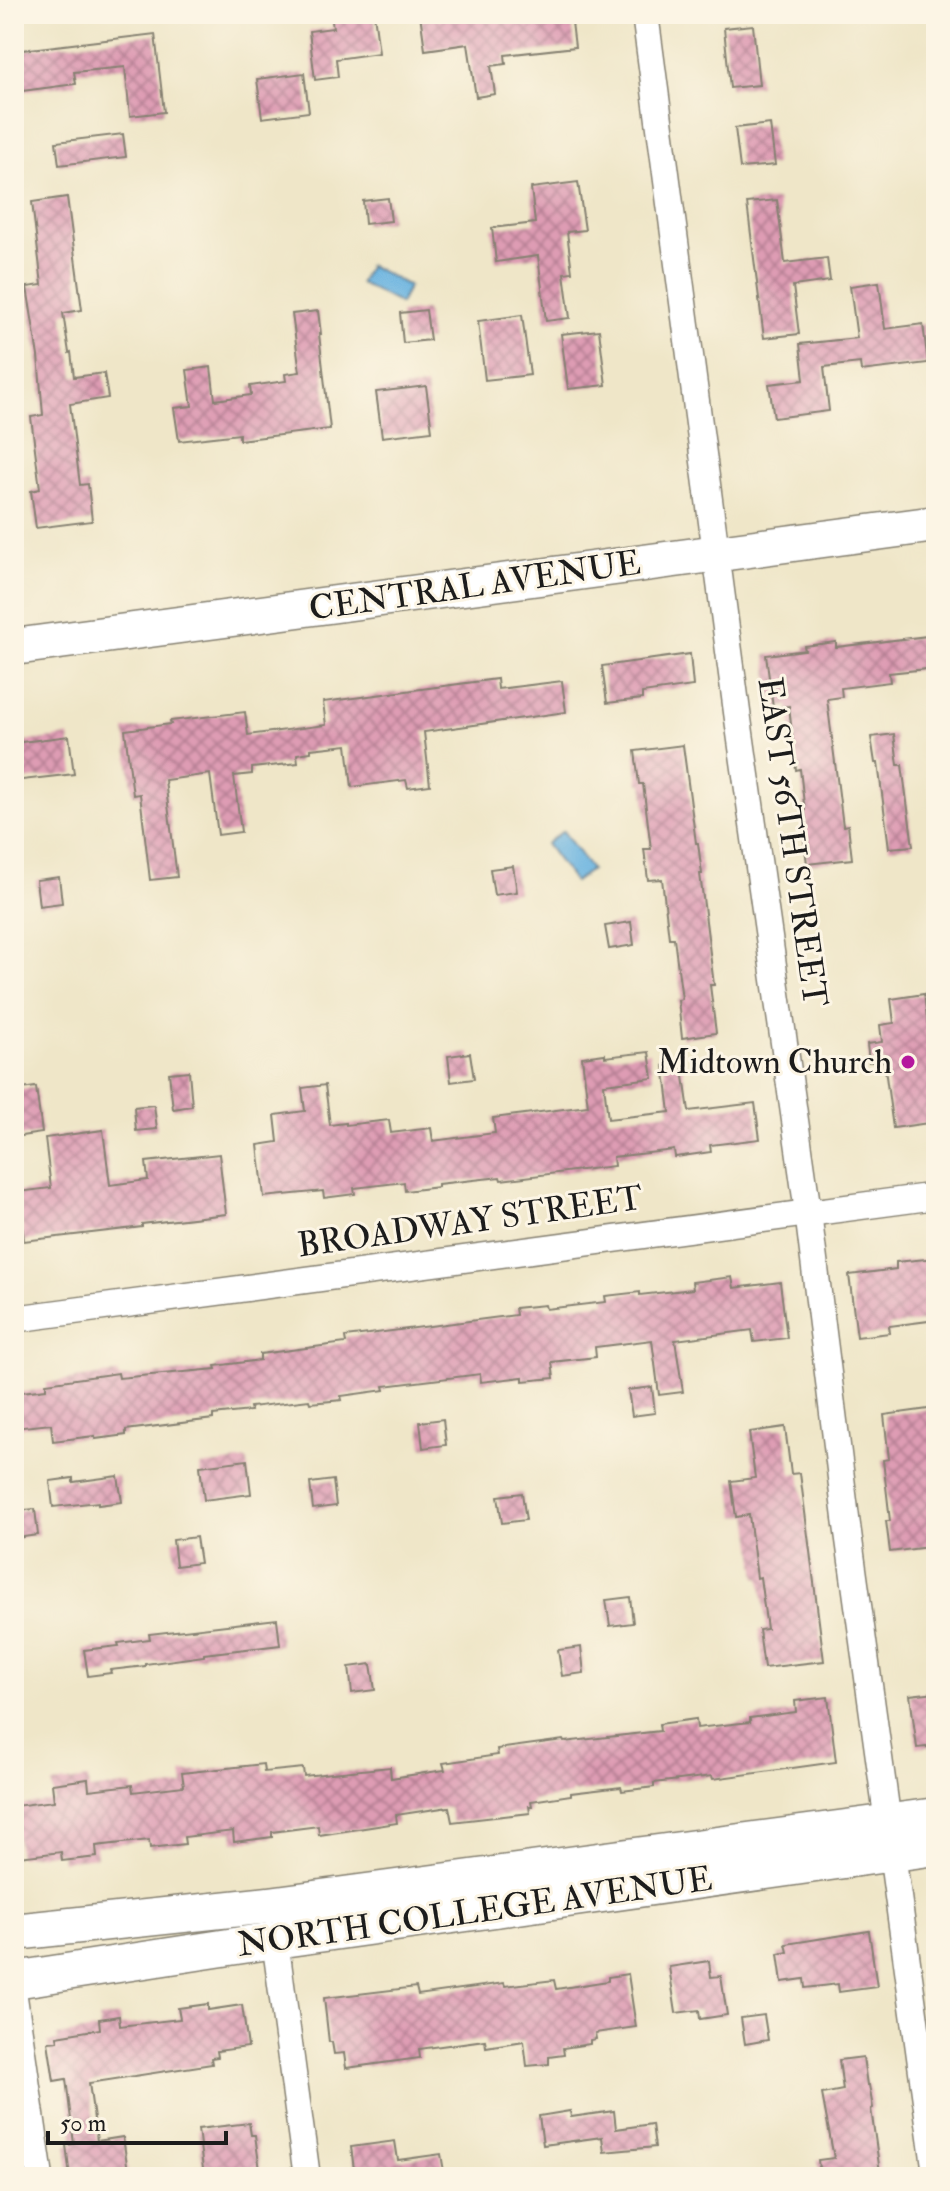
<svg xmlns="http://www.w3.org/2000/svg" width="950" height="2191" font-family="'IM FELL Double Pica',serif">
<defs>
<pattern id="building-cross-hatch" width="8" height="8" patternUnits="userSpaceOnUse" patternTransform="scale(2)"><rect width="8" height="8" fill="#de9cb4"/><path d="M0 0l8 8M0 8l8-8" fill="none" stroke="#b37e92"/></pattern>
</defs>
<rect width="100%" height="100%" fill="#fcf5e5"/>
<filter id="ink" filterUnits="userSpaceOnUse"><feTurbulence type="fractalNoise" baseFrequency=".0125" numOctaves="2"/><feDisplacementMap in="SourceGraphic" scale="16" xChannelSelector="R" yChannelSelector="G"/><feConvolveMatrix kernelMatrix="1 2 1 2 8 2 1 2 1" color-interpolation-filters="sRGB"/></filter>
<filter id="wash" filterUnits="userSpaceOnUse"><feTurbulence type="fractalNoise" baseFrequency=".006" numOctaves="4" result="noise"/><feDisplacementMap in="SourceGraphic" scale="32" xChannelSelector="R" yChannelSelector="G"/><feGaussianBlur stdDeviation="1.8" result="paint"/><feColorMatrix in="noise" values="0 0 0 0 0 0 0 0 0 0 0 0 0 0 0 0 0 1.4 0 .05"/><feComposite in="paint" operator="in"/></filter>
<g filter="url(#wash)">
<rect width="100%" height="100%" fill="#efe6c8"/>
<!-- water -->
<g fill="#67b2e0" stroke="#42677e" stroke-width="2">
<path d="M369,265L409,286L400,304L360,283Z"/>
<path d="M563,831L591,870L574,882L546,844Z"/>
</g>
<g id="blocks">
<!-- building -->
<g fill="url(#building-cross-hatch)">
<path d="M331,14H374L379,53L336,59L338,77L315,80L309,31L333,28Z"/>
<path d="M420,14H571L575,47L505,55L506,64L491,66L495,94L476,97L468,44L425,50Z"/>
<path d="M753,25L759,85L730,88L724,28Z"/>
<path d="M155,34L164,112L130,116L125,67L74,72L76,84L14,92V51Z"/>
<path d="M304,73L309,112L262,118L257,79Z"/>
<path d="M770,124L775,165L740,168L735,128Z"/>
<path d="M123,134L126,157L59,165L56,142Z"/>
<path d="M578,182L585,230L567,232L572,272L564,273L570,318L546,321L538,256L496,262L492,228L535,223L531,188Z"/>
<path d="M67,197L82,310L63,313L69,353L71,352L74,377L104,373L108,398L70,404L80,485L88,484L92,521L36,528L31,491L40,489L31,417L43,415L38,356L27,287L42,285L32,202Z"/>
<path d="M388,198L391,221L365,224L363,201Z"/>
<path d="M777,200L785,263L827,258L830,281L793,286L799,334L764,338L747,203Z"/>
<path d="M879,282L885,329L923,324L928,363L861,371L860,363L824,367L829,411L774,418L769,384L804,380L800,344L857,338L850,286Z"/>
<path d="M426,310L430,340L403,343L400,313Z"/>
<path d="M318,311L321,334H319L330,429L239,440V434L179,441L174,408L192,406L187,370L211,367L215,400L251,395L250,386L286,381L285,374L300,372L292,314Z"/>
<path d="M522,315L530,375L485,380L478,321Z"/>
<path d="M599,330L606,385L568,389L561,334Z"/>
<path d="M426,386L432,431L382,437L376,392Z"/>
<path d="M936,635V668L889,673L890,682L841,688L842,697L827,699L843,826L848,825L852,859L807,864L803,831L807,830L800,769L796,770L789,706L773,708L766,655L805,650L804,646L836,642V647Z"/>
<path d="M690,654L693,686L642,693V699L607,703L602,666Z"/>
<path d="M497,679L498,689L562,681L566,712L424,732L430,785L408,788L406,780L352,787L347,745L311,749V752L297,754L298,763L252,768V774L234,776L241,832L218,835L210,774L165,780L177,877L150,880L140,794L133,795L125,730L171,724L170,721L245,712L248,735L326,725L323,702Z"/>
<path d="M894,734L898,765H902L913,846L889,848L878,763H875L871,737Z"/>
<path d="M69,736L74,774L14,781V743Z"/>
<path d="M683,745L696,843H698L702,874H700L714,985H710L716,1033L682,1038L678,1000L682,999L674,938H669L662,879L648,880L644,849H651L643,784H639L635,751Z"/>
<path d="M513,866L517,892L494,895L490,869Z"/>
<path d="M59,877L62,903L39,906L36,880Z"/>
<path d="M631,922L634,945L609,949L605,926Z"/>
<path d="M924,994L936,1090V1122L893,1128L884,1061L869,1062L867,1044L882,1042L880,1025L894,1023L891,999Z"/>
<path d="M649,1052L653,1078L604,1084L608,1119L670,1112L664,1065L682,1063L689,1111L755,1103L760,1139L710,1145L711,1152L675,1157L674,1150L613,1157L614,1166L501,1180L500,1177L438,1184V1187L405,1191L404,1182L354,1188L355,1194L324,1198L323,1191L264,1197L258,1145L278,1142L275,1115L305,1111L302,1088L325,1085L330,1125L346,1123V1125L389,1120L391,1133L431,1128L433,1141L495,1133L493,1118L588,1106L582,1057L605,1054V1057Z"/>
<path d="M470,1053L474,1079L451,1082L448,1056Z"/>
<path d="M189,1071L192,1106L173,1109L169,1073Z"/>
<path d="M36,1087L42,1133L14,1137V1090Z"/>
<path d="M154,1105L157,1129L136,1131L134,1107Z"/>
<path d="M103,1130L110,1185L148,1180L146,1162L219,1154L226,1214L142,1224V1227L24,1241L18,1192L51,1188L45,1138Z"/>
<path d="M936,1258V1320L889,1326L890,1333L857,1337L849,1275L896,1269V1262Z"/>
<path d="M732,1277L734,1288L780,1282L787,1338L754,1342L752,1330L675,1340L683,1392L659,1395L652,1340L595,1347L596,1357L552,1362L554,1378L523,1381V1377L481,1382L480,1374L384,1386L385,1390L341,1396L342,1400L310,1403L309,1400L250,1407L251,1411L213,1415V1419L126,1430V1435L95,1439V1436L53,1441L51,1424L14,1428V1393L46,1389V1383L118,1373L119,1378L216,1369L215,1366L260,1360V1354L346,1343L345,1337L516,1315L515,1308L545,1305L546,1309L606,1302L605,1296L640,1292V1295L693,1289L692,1282Z"/>
<path d="M652,1387L655,1413L632,1416L628,1390Z"/>
<path d="M936,1408V1546L890,1552L886,1521H890L883,1460L889,1459L884,1415Z"/>
<path d="M443,1419L446,1445L423,1448L420,1422Z"/>
<path d="M785,1427L791,1474L800,1473L824,1661L764,1668L759,1630L767,1629L760,1577L757,1578L749,1515L736,1517L731,1481L755,1478L749,1432Z"/>
<path d="M247,1460L251,1494L204,1500L200,1466Z"/>
<path d="M118,1476L122,1502L98,1505V1502L53,1507L50,1481L73,1478V1482Z"/>
<path d="M333,1480L336,1506L313,1509L310,1483Z"/>
<path d="M522,1493L526,1520L502,1523L498,1496Z"/>
<path d="M35,1509L38,1535L16,1538L14,1511Z"/>
<path d="M196,1537L200,1563L176,1566L173,1540Z"/>
<path d="M630,1597L633,1623L610,1626L606,1600Z"/>
<path d="M277,1619L280,1645L204,1654V1656L145,1664V1666L110,1670L111,1673L88,1676L84,1650L119,1646L118,1643L150,1639L149,1634Z"/>
<path d="M581,1647L584,1673L562,1676L558,1650Z"/>
<path d="M371,1664L375,1690L352,1693L349,1667Z"/>
<path d="M936,1692V1746L917,1748L910,1695Z"/>
<path d="M828,1697L836,1762L713,1779L712,1776L654,1783V1787L622,1791L621,1787L571,1793V1795L531,1801L532,1806H529L530,1813L452,1822L449,1807L396,1815L397,1823L319,1835L318,1826L272,1832V1837L234,1842L233,1831L184,1837L185,1844L150,1848L149,1840L96,1846L97,1857L62,1861L61,1852L19,1857L14,1806L54,1801L52,1784L88,1779L89,1790L132,1785L133,1792L184,1786L182,1773L263,1764L264,1772L303,1768L304,1776L390,1767L391,1778L445,1770L443,1763L498,1755L497,1749L563,1740L564,1742L660,1731L659,1724L696,1719L697,1728L750,1722V1718L796,1712L795,1701Z"/>
<path d="M869,1931L877,1987L839,1992L838,1984L805,1988L804,1979L782,1982L778,1954L788,1952L786,1944Z"/>
<path d="M709,1961L711,1977L721,1976L727,2015L700,2019L699,2010L676,2013L669,1967Z"/>
<path d="M628,1974L636,2027L595,2033L596,2039L590,2040V2044L563,2048L564,2055L549,2057V2064L527,2066L524,2041L486,2047L485,2040L419,2049L420,2058L346,2068L344,2053L334,2054L332,2042H329L324,1998L416,1987L418,1995L504,1983L505,1986L554,1980L556,1989L608,1981V1977Z"/>
<path d="M208,2004V2010L242,2005L248,2047L217,2051L218,2057L211,2058L212,2064L89,2083L97,2141L123,2137L128,2171L86,2177H70L66,2145L74,2144L66,2079L54,2081L48,2042L58,2041L57,2036L100,2029L99,2019L119,2016L120,2026L180,2019L178,2008Z"/>
<path d="M764,2015L768,2040L745,2044L741,2018Z"/>
<path d="M863,2057L867,2085H869L873,2108L871,2109L880,2172H876L877,2177H820L818,2160L834,2158L822,2094L843,2090L839,2060Z"/>
<path d="M570,2111L571,2117L614,2111L616,2129L652,2124L655,2147L604,2152L602,2137L543,2145L539,2116Z"/>
<path d="M249,2123L251,2135H255L261,2177H204L198,2129Z"/>
<path d="M395,2141L398,2160L441,2154L445,2177H355L351,2147Z"/>
</g>
</g>
</g>
<g filter="url(#ink)">
<use href="#blocks" fill-opacity="0" stroke="#868172" stroke-width="2"/>
<g fill="none" stroke-linecap="round" stroke-linejoin="round">
<defs>
<g id="street">
<path d="M645,14L737,712L808,1212L846,1518L888,1823"/>
<path d="M14,1319L936,1196"/>
<path d="M892,1853L936,2173"/>
<path d="M275,1940L307,2177"/>
<path d="M14,1997L40,2177"/>
</g>
<g id="secondary">
<path d="M14,647L936,524"/>
<path d="M14,1932L269,1905L936,1816"/>
<path d="M14,1980L275,1940L936,1847"/>
</g>
</defs>
<!-- street casing -->
<use href="#street" stroke="#868172" stroke-width="29"/>
<!-- secondary casing -->
<use href="#secondary" stroke="#868172" stroke-width="39"/>
<!-- street -->
<use href="#street" stroke="#fff" stroke-width="26"/>
<!-- secondary -->
<use href="#secondary" stroke="#fff" stroke-width="36"/>
</g>
</g>
<!-- markers -->
<circle fill="#b5179e" stroke="#fcf5e5" stroke-width="3" cx="908" cy="1062" r="8"/>
<g text-anchor="middle" dominant-baseline="central" stroke-width="6" stroke-linejoin="round" paint-order="stroke">
<!-- street labels -->
<g font-size="34" fill="#1c1c1c" stroke="#fcf5e5">
<text transform="translate(475 586) rotate(-8)">CENTRAL AVENUE</text>
<text transform="translate(792 842) rotate(82)">EAST 56TH STREET</text>
<text transform="translate(470 1222) rotate(-8)">BROADWAY STREET</text>
<text transform="translate(475 1912) rotate(-8)">NORTH COLLEGE AVENUE</text>
</g>
<!-- poi labels -->
<g font-size="34" fill="#1c1c1c" stroke="#fcf5e5" text-anchor="end">
<text x="892" y="1062">Midtown Church</text>
</g>
</g>
<!-- margin -->
<rect width="950" height="2191" fill="none" stroke="#fcf5e5" stroke-width="48"/>
<!-- scale -->
<path d="M48 2131v12h178v-12" fill="none" stroke="#1c1c1c" stroke-width="4"/>
<text x="60" y="2131" font-size="24" fill="#1c1c1c" stroke="#fcf5e5" stroke-width="6" paint-order="stroke">50 m</text>
</svg>
